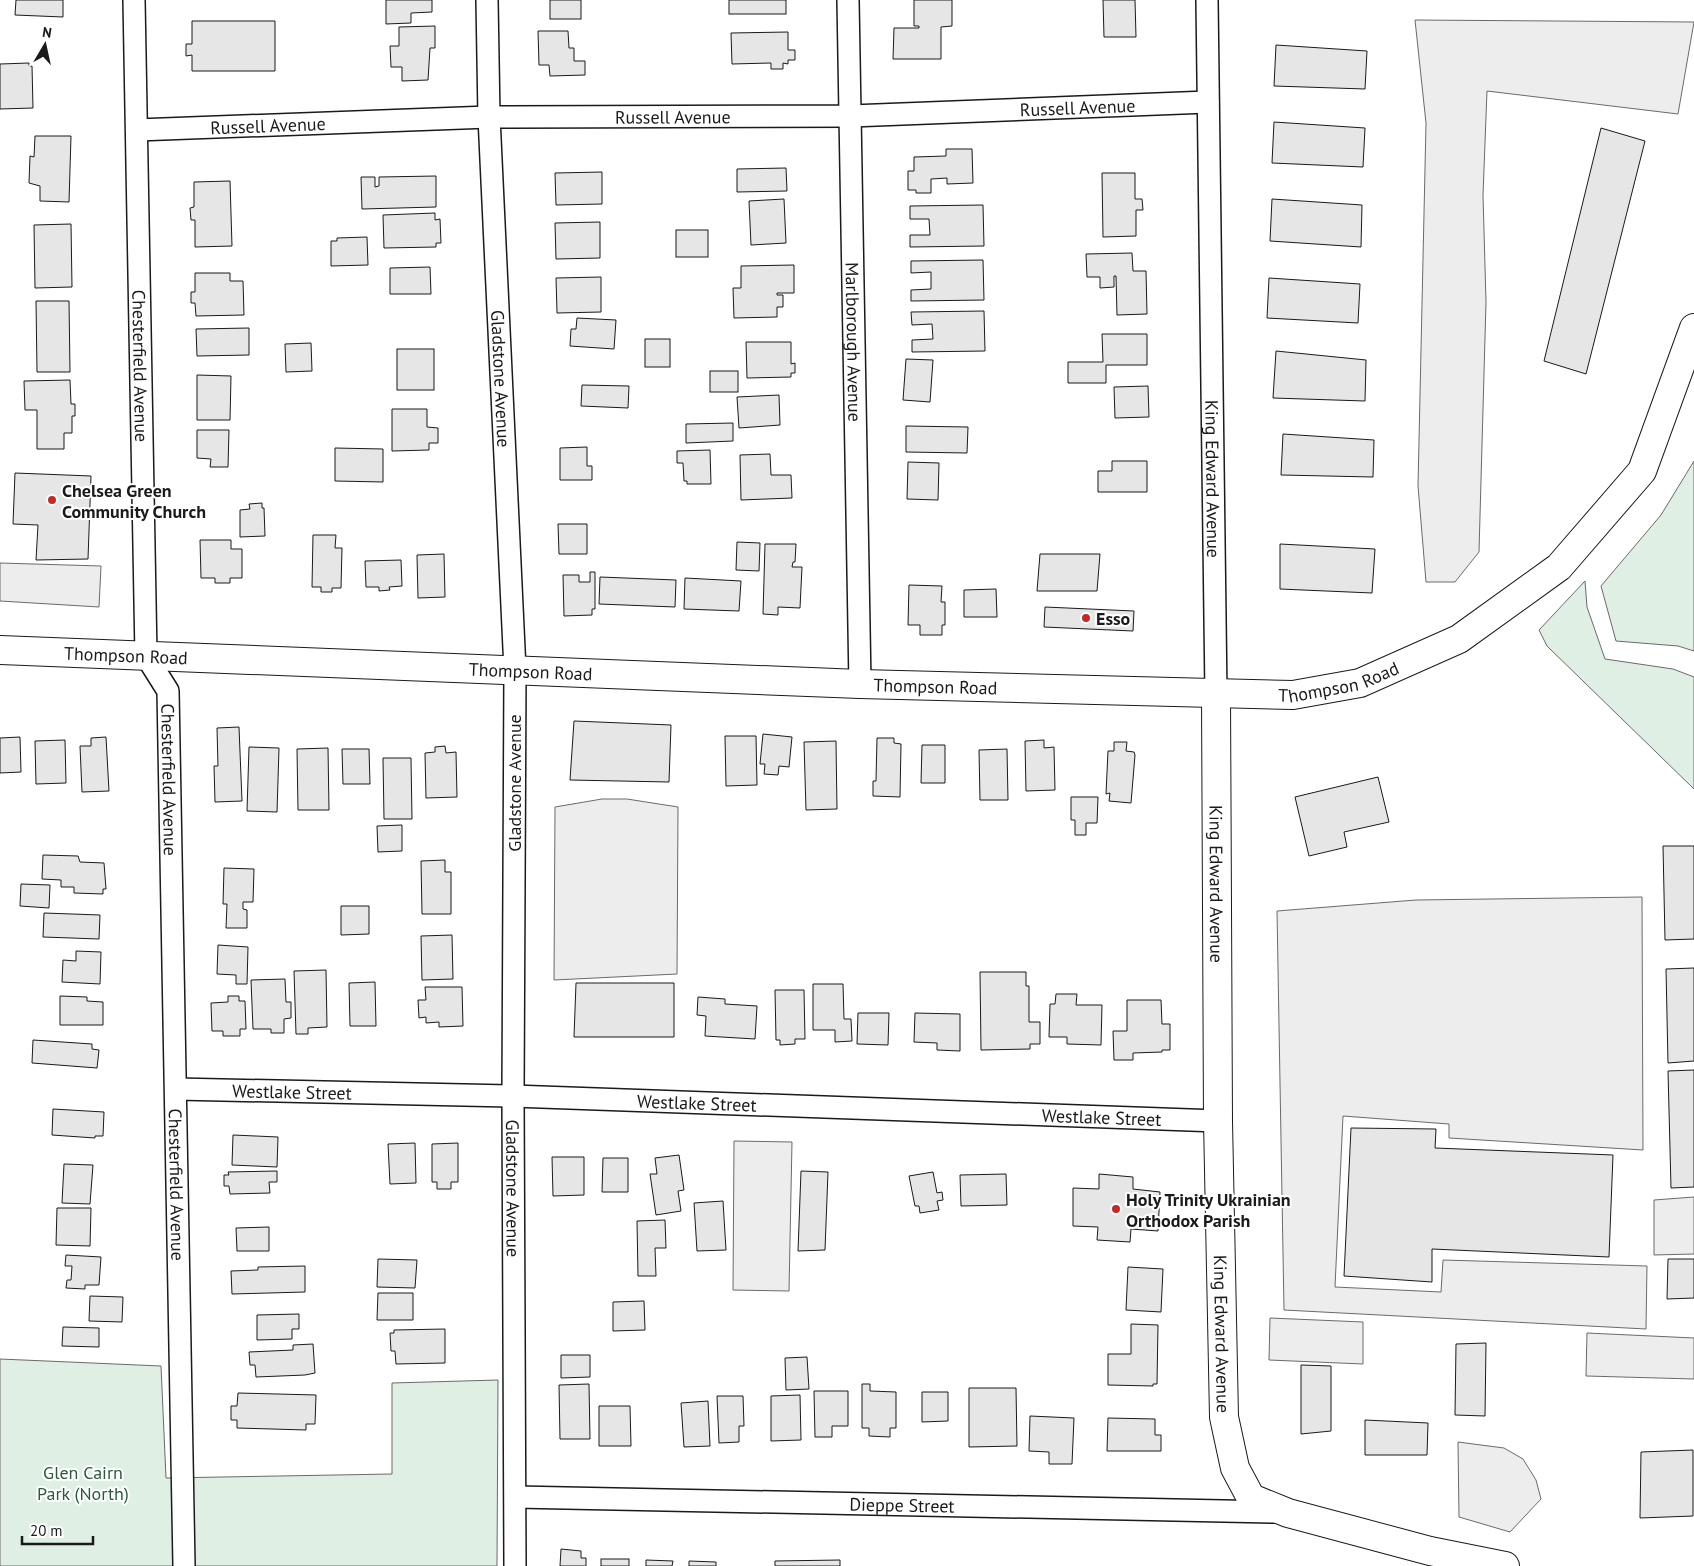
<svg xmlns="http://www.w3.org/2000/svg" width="1694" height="1566" font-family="'PT Sans',sans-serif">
<rect width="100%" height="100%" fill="#fff"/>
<!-- green -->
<g fill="#e0efe3" stroke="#6a6a6a">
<path d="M1694,461V651L1678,646L1616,641L1601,586L1661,515Z"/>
<path d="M1585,581L1587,607L1605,659L1673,669L1694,677V789L1547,646L1539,630Z"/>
<path d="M0,1359L161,1366L166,1478L392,1474V1383L498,1380L497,1566H0Z"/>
</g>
<!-- parking -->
<g fill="#ededed" stroke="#6a6a6a">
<path d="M1415,20L1694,22L1678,114L1487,91L1483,195L1486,302L1479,552L1455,582H1426L1418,486L1426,123Z"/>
<path d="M0,563L101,566L99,607L0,601Z"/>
<path d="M602,799H627L678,807L677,974L554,980L555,807Z"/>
<path d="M1642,897L1643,1150L1449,1138V1124L1343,1116L1335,1287L1441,1292L1443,1260L1647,1266L1646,1329L1284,1310L1277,911L1416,900Z"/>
<path d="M734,1141L792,1142L789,1291L733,1290Z"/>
<path d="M1694,1197V1254L1654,1255V1200Z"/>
<path d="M1270,1318L1363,1322V1364L1269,1360Z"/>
<path d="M1587,1333L1694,1338V1379L1586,1376Z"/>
<path d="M1458,1442L1504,1448L1523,1459L1536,1480L1541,1499L1510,1532L1459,1517Z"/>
</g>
<!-- building -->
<g fill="#e6e6e6" stroke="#1a1a1a">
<path d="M16,0H63V17L15,15Z"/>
<path d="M386,0H432V12L411,13V23L386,24Z"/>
<rect x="550" y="0" width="31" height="19"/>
<rect x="729" y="0" width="57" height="14"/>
<path d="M914,0H952V26L941,27V59H893L894,28H919V26H914Z"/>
<path d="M1103,0H1135L1136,37H1104Z"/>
<path d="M192,21H275V71H192V55L186,56V44H192Z"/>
<path d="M435,26V48H430L428,80L402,81V67H391L390,46H399V27Z"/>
<path d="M538,31H568L569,48H574V61H585V75L550,76L549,65H539Z"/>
<path d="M788,32V50H795V60H788V64L783,63V69H771V63L732,64L731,33Z"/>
<path d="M1276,45L1367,51L1365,89L1274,86Z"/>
<path d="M29,63V66H32L33,108L0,109V64Z"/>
<path d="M1274,122L1365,128L1363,167L1272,163Z"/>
<path d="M1601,128L1645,141L1586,374L1544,361Z"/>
<path d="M35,136H71L69,202L40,201V186L29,183L30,156L34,157Z"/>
<path d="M946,149H972L973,183L947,184V178L931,179V193H916V190H908V171H914V157L946,156Z"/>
<path d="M786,168L787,191L737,192V169Z"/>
<path d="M602,172V204L556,205L555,173Z"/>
<path d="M1102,173H1135V199H1142L1143,210H1136V236L1103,237Z"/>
<path d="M436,176V207L362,209L361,177H375V187L379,186V177Z"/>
<path d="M230,181L232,246L195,247V220H191L190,208L194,207V182Z"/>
<path d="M784,199L786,243L751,245L749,201Z"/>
<path d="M1272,199L1362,205L1361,247L1270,241Z"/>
<path d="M983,205L984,246L910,247V235H930L929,219H910V206Z"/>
<path d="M435,213V220L440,219L441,243H436V247L384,248L383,215Z"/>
<path d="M600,222V258L556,259L555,223Z"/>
<path d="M71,224L72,287L35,288L34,225Z"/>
<rect x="676" y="230" width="32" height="27"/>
<path d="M367,237L368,265L331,266V241H337V238Z"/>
<path d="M1132,253L1133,271H1146L1147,314L1117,315L1116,276H1114V287L1100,288V277H1087L1086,254Z"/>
<path d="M983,260L984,300L911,301V290L931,289V272L911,273V261Z"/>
<path d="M794,265V293H777V295H783V307H777V317L734,318L733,288H741V266Z"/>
<path d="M430,267L431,294H390V268Z"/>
<path d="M195,273H230V281H243L244,315L196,316L195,303H191V292H195Z"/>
<path d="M601,277V312L557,313L556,278Z"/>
<path d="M1269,278L1360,284L1358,323L1267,318Z"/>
<path d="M36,301H69L70,372H37Z"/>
<path d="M984,311L985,351L912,352V340L933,339L932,324L912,325L911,312Z"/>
<path d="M577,318L616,320L614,349L570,346L571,329H576Z"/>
<path d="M249,328V355L197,356L196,329Z"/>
<path d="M1102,334H1147V365H1106V383H1068V362H1103Z"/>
<rect x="645" y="339" width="25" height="28"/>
<path d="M746,342H791V364L795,363V373H791V377L747,378Z"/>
<path d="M311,343L312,371L286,372L285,344Z"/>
<rect x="397" y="349" width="37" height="41"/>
<path d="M1276,351L1366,360L1365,401L1273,398Z"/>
<path d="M906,359L933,360L930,402L903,400Z"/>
<rect x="710" y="371" width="28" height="21"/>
<path d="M197,375L231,376L230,420H197Z"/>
<path d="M70,380L71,404H75V416H72V433H64V449H37V410H25L24,381Z"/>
<path d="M582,385L629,386L628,408L581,406Z"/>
<path d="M1148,386L1149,417L1115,418L1114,387Z"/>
<path d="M779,395L780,425L739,428L737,397Z"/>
<path d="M392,409H427V427L438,428V443H429V450L392,451Z"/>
<path d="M733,423V441L686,443V424Z"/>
<path d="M906,426L968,427L967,453L906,452Z"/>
<path d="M197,430H229L228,467H210L211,459L197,458Z"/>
<path d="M1283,434L1374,440L1373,477L1281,475Z"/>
<path d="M587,447V466H592V480H560V448Z"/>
<path d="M335,448L383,449V482L335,481Z"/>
<path d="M710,450L711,484H687V481H684L683,463H677V451Z"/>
<path d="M770,454L771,475H791L792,498L741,500L740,455Z"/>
<path d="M1112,461H1147V492H1098V471H1112Z"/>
<path d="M908,462L939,463L938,500L907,499Z"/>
<path d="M15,473L91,476L88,559L36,560L38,525L13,524Z"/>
<path d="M262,503V508H264L265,536L240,537V510L250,509L249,504Z"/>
<path d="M558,524H587V554H559Z"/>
<path d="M313,535H336L335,548H342L341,588H332V592H321V587H312Z"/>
<path d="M200,540H231V549H242V578H230V583H215V578H201Z"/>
<path d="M737,542L760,543L759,571L736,570Z"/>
<path d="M765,544H796L795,562H793L792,567H802L800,608L778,607V615L763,614Z"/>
<path d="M1280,544L1375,549L1372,593L1280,589Z"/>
<path d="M444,554L445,597L418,598L417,555Z"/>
<path d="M1040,554H1100L1097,591H1037Z"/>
<path d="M401,560L402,586L389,587L390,590L379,591V587H366L365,561Z"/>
<path d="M590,572H595V609H592V615L564,616L563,575H579V582H590Z"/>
<path d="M600,577L676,580L675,607L599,604Z"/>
<path d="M685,578L741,581L739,611L684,609Z"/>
<path d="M909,585L942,586L941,602H945V625H942V635H920V625H908Z"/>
<path d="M996,589L997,617H964V590Z"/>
<path d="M1045,607L1134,611L1133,631L1044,627Z"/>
<path d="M574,721L671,725L669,782L570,780Z"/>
<path d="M239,727L242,801L215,802L214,766H218L217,728Z"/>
<path d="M763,734L792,737L789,767L779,766L778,775L764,774L765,764H760Z"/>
<path d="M725,736H756L757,785L726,786Z"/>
<path d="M20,737L21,772L0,773V738Z"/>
<path d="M106,737L109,791L82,792L80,746H91V738Z"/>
<path d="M877,738H894V743L901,744L900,797L873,796V781H876Z"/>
<path d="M65,740L66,783L36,784L35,741Z"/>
<path d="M1044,740V748L1054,747L1055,790L1026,791L1025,741Z"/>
<path d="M836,741L837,809L806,810L804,742Z"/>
<path d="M1114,742H1127L1126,751L1134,752L1135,755L1131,803L1109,801L1110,793L1106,794L1108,751H1114Z"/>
<path d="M922,745H945V783H921Z"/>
<path d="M445,746L446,753L456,752L457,797L426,798L425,753L435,752V747Z"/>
<path d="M249,747L279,748L277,812L247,811Z"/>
<path d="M328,748L329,810H298L297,749Z"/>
<path d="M342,749H369L370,784H343Z"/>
<path d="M1007,749L1008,800H980L979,750Z"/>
<path d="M383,758H411L412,819H384Z"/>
<path d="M1378,777L1389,822L1344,832L1347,847L1309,856L1295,797Z"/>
<path d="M1071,797H1098L1097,823H1086V835H1075V820H1071Z"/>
<path d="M402,825V851L378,852L377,826Z"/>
<path d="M1663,846H1694V939L1665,940Z"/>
<path d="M43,855L78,856L80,862L104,863L106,889H103V894L74,893V887H61V880L42,879Z"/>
<path d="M445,860V872H451V914H422L421,861Z"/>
<path d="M224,868L254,869L253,902H243V909L247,910V928H226L227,904H223Z"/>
<path d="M21,884L50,885L49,908L20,906Z"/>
<path d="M341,906H369V934L341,935Z"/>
<path d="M44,913L100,915L99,939L43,937Z"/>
<path d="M452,935L453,979L422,980L421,936Z"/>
<path d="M218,945L248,947L247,984H236V975L217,974Z"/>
<path d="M76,951L101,952L100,984L62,982L63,960L76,961Z"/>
<path d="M1694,968V1061L1668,1063L1666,969Z"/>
<path d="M326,970L327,1027L308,1028V1034H296L294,971Z"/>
<path d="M980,972H1026V986H1029V1022H1040V1044H1030V1049L981,1050Z"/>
<path d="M285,979L286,1002H291V1018L284,1019V1033H271V1029H253L251,980Z"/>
<path d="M375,982L376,1026H350L349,983Z"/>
<path d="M576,983H674V1037H574Z"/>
<path d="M813,984H843L844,1019H851L852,1041L835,1042V1030H813Z"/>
<path d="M425,987H462L463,1026L439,1027V1022L426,1023V1017L419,1018L418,1000H426Z"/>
<path d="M775,990H804L805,1039H795V1044L780,1045V1040H776Z"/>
<path d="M1056,994H1077L1076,1005H1102L1101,1045L1067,1044V1037H1049L1050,1004H1055Z"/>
<path d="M60,996L87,997V1001L103,1002V1025H60Z"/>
<path d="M228,996H239V1001H245L246,1029H240V1036H223V1031H212L211,1003L228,1002Z"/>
<path d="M698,997L725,999V1004L757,1006L755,1039L705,1036L706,1016L697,1015Z"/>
<path d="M1127,1000H1161L1162,1024H1170V1050H1162V1052L1133,1053V1060H1114L1113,1031H1127Z"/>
<path d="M858,1013H889L888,1045L857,1044Z"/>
<path d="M915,1013L960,1014V1051L937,1050V1043L914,1042Z"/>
<path d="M33,1040L92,1044V1049L99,1050L97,1068L32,1063Z"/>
<path d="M1694,1070V1187L1671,1188L1668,1071Z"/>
<path d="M53,1109L104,1112L103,1136H95V1138L52,1135Z"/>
<path d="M1351,1128L1436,1129L1435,1148L1613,1155L1609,1257L1432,1249V1282L1344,1276Z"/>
<path d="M233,1135L278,1137L277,1167L232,1165Z"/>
<path d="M415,1143L416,1183L390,1184L388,1144Z"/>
<path d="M458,1143V1182H451V1189H437V1182H432V1144Z"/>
<path d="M679,1155L684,1190L678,1191L681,1211L656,1215L650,1174H657L655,1158Z"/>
<path d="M552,1157H584V1195L553,1196Z"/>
<path d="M603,1158H628V1192H602Z"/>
<path d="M64,1164L93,1165L90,1204L62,1203Z"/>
<path d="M277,1171V1182H269L270,1193L230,1194L229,1186H224V1175H229L228,1172Z"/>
<path d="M801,1171L828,1172L825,1250L798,1251Z"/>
<path d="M933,1172L937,1193L942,1192L943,1200L937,1201L939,1210L920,1213L919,1206H915L909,1176Z"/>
<path d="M1006,1174L1007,1205L961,1206L960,1175Z"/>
<path d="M1099,1174L1133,1177V1189L1160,1192L1158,1231L1131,1229L1130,1242L1097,1240L1098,1227L1073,1226V1188L1099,1189Z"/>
<path d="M723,1201L726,1250L697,1251L694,1203Z"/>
<path d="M57,1208H91L90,1246L56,1245Z"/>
<path d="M665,1220L666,1248H655L656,1276H638L637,1221Z"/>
<path d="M269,1227V1251H237L236,1228Z"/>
<path d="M66,1255L101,1257L99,1285H85V1289L66,1288L67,1280H71L72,1266H65Z"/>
<path d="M378,1259L417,1260L415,1288L377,1287Z"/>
<path d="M1668,1259H1694V1298L1667,1299Z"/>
<path d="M305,1266V1292L232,1294L231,1271L258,1270V1267Z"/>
<path d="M1128,1267L1163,1269L1161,1312L1126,1310Z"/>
<path d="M378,1293H413V1320H377Z"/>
<path d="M90,1296L123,1297L122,1322L89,1321Z"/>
<path d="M644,1301L645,1330L613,1331V1302Z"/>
<path d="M299,1314V1329H292V1339L257,1340V1315Z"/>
<path d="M1131,1324L1158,1325L1157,1384H1153V1386L1108,1385V1354H1131Z"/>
<path d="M63,1327L99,1328V1347L62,1346Z"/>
<path d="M445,1329V1363L396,1364L395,1351H391L390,1333H394V1330Z"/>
<path d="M1486,1343L1485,1416L1455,1415L1456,1344Z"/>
<path d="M313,1344L315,1373L305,1375L256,1377L255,1365H250L249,1352L293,1350V1345Z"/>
<path d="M561,1355H590V1377L561,1378Z"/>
<path d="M807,1357L809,1389L786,1390L785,1358Z"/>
<path d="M1301,1365L1331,1366V1431L1301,1434Z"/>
<path d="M589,1384L590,1439H560L559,1385Z"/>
<path d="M862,1384H870V1391L896,1392V1428H890V1437L869,1436V1428H862Z"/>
<path d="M969,1388H1016L1017,1446L969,1447Z"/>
<path d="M814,1391H848V1426H832V1437H815Z"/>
<path d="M922,1392H948V1421L922,1422Z"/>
<path d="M238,1393L316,1395L315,1424H306V1430L237,1428V1420H231V1406H237Z"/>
<path d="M800,1395L801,1440L771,1441V1396Z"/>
<path d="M717,1396H743L744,1426H739V1442L719,1443Z"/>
<path d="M708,1401L710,1446L684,1447L681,1403Z"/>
<path d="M599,1406H630L631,1446H599Z"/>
<path d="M1030,1416L1074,1418L1072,1464H1049V1452L1029,1451Z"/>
<path d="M1108,1418L1155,1419V1435H1161V1451H1107Z"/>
<path d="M1365,1420L1428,1423L1427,1455H1365Z"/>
<path d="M1693,1450V1516L1640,1518L1641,1452Z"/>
<path d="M561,1549L581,1551V1558H586V1566H560Z"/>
<rect x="601" y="1559" width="28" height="7"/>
<path d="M646,1560L673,1561L672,1566H646Z"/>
<path d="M840,1560V1566H775V1561Z"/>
<path d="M689,1561L716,1562V1566H689Z"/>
</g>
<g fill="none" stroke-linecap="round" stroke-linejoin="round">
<defs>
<g id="street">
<path id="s1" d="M134,0L146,656L168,691L184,1566"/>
<path id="s2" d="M487,0L489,117L515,670L513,1096L515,1566"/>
<path id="s3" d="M848,0L860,684"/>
<path id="s4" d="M1207,0L1216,695"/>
<path id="s5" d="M137,130L489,117L851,116L1208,102"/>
<path id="s6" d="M176,1089L513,1096L1218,1121"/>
<path id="s7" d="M516,1497L1276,1512"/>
</g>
<g id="secondary">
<path id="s8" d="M0,650L860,684L1293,695L1360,683L1459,639L1559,567L1642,471L1694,328"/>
<path id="s9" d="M1216,695L1218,1121L1224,1417L1235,1468L1251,1498L1288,1513L1430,1551L1505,1566"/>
</g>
</defs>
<!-- street casing -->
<use href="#street" stroke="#1a1a1a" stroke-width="24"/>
<!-- secondary casing -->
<use href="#secondary" stroke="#1a1a1a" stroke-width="30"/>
<!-- street -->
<use href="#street" stroke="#fff" stroke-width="21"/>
<!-- secondary -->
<use href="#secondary" stroke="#fff" stroke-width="28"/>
</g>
<!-- markers -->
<g fill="#c62828" stroke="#fff" stroke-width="2">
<circle cx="52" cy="500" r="5"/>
<circle cx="1086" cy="618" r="5"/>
<circle cx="1116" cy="1209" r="5"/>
</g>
<g text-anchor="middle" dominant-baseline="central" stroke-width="4" stroke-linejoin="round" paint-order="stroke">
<!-- street labels -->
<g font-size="18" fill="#1a1a1a" stroke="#fff">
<text stroke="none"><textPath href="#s5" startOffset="941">Russell Avenue</textPath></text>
<text stroke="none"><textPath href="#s5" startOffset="536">Russell Avenue</textPath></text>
<text stroke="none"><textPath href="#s5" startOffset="131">Russell Avenue</textPath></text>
<text stroke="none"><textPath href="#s3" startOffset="342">Marlborough Avenue</textPath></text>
<text stroke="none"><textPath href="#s1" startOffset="366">Chesterfield Avenue</textPath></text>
<text stroke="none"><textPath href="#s2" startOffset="379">Gladstone Avenue</textPath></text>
<text stroke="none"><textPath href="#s4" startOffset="479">King Edward Avenue</textPath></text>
<text stroke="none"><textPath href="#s8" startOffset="126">Thompson Road</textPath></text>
<text stroke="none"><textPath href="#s8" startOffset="531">Thompson Road</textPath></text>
<text stroke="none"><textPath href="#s8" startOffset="1341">Thompson Road</textPath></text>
<text stroke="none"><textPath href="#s8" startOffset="936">Thompson Road</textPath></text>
<text stroke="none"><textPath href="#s1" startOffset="786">Chesterfield Avenue</textPath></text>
<text transform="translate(514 783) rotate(-90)">Gladstone Avenue</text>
<text stroke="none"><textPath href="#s9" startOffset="189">King Edward Avenue</textPath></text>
<text stroke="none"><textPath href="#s6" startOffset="116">Westlake Street</textPath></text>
<text stroke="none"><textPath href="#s6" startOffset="521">Westlake Street</textPath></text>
<text stroke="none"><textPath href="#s6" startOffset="926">Westlake Street</textPath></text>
<text stroke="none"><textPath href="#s1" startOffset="1191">Chesterfield Avenue</textPath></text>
<text stroke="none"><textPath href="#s2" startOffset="1189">Gladstone Avenue</textPath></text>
<text stroke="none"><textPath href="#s9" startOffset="639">King Edward Avenue</textPath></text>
<text stroke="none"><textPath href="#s7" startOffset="386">Dieppe Street</textPath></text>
</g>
<!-- poi labels -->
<g font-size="18" font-weight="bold" fill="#1a1a1a" stroke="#fff" text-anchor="start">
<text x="62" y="490">Chelsea Green<tspan x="62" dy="21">Community Church</tspan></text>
<text x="1096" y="618">Esso</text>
<text x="1126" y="1199">Holy Trinity Ukrainian<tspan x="1126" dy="21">Orthodox Parish</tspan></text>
</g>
<!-- park labels -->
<g font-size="18" fill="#2b5a34" stroke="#fff">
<text x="83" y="1472">Glen Cairn<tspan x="83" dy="21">Park (North)</tspan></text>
</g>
</g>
<!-- north arrow -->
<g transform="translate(45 45) rotate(9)" stroke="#ffffff" stroke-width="4" paint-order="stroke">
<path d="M0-4L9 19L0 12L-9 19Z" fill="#1a1a1a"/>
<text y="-8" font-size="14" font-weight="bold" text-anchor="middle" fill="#1a1a1a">N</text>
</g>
<!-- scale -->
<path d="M22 1536v8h71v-8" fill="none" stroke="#1a1a1a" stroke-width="2.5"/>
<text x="30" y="1536" font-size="15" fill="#1a1a1a" stroke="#ffffff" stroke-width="4" paint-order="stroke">20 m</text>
</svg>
